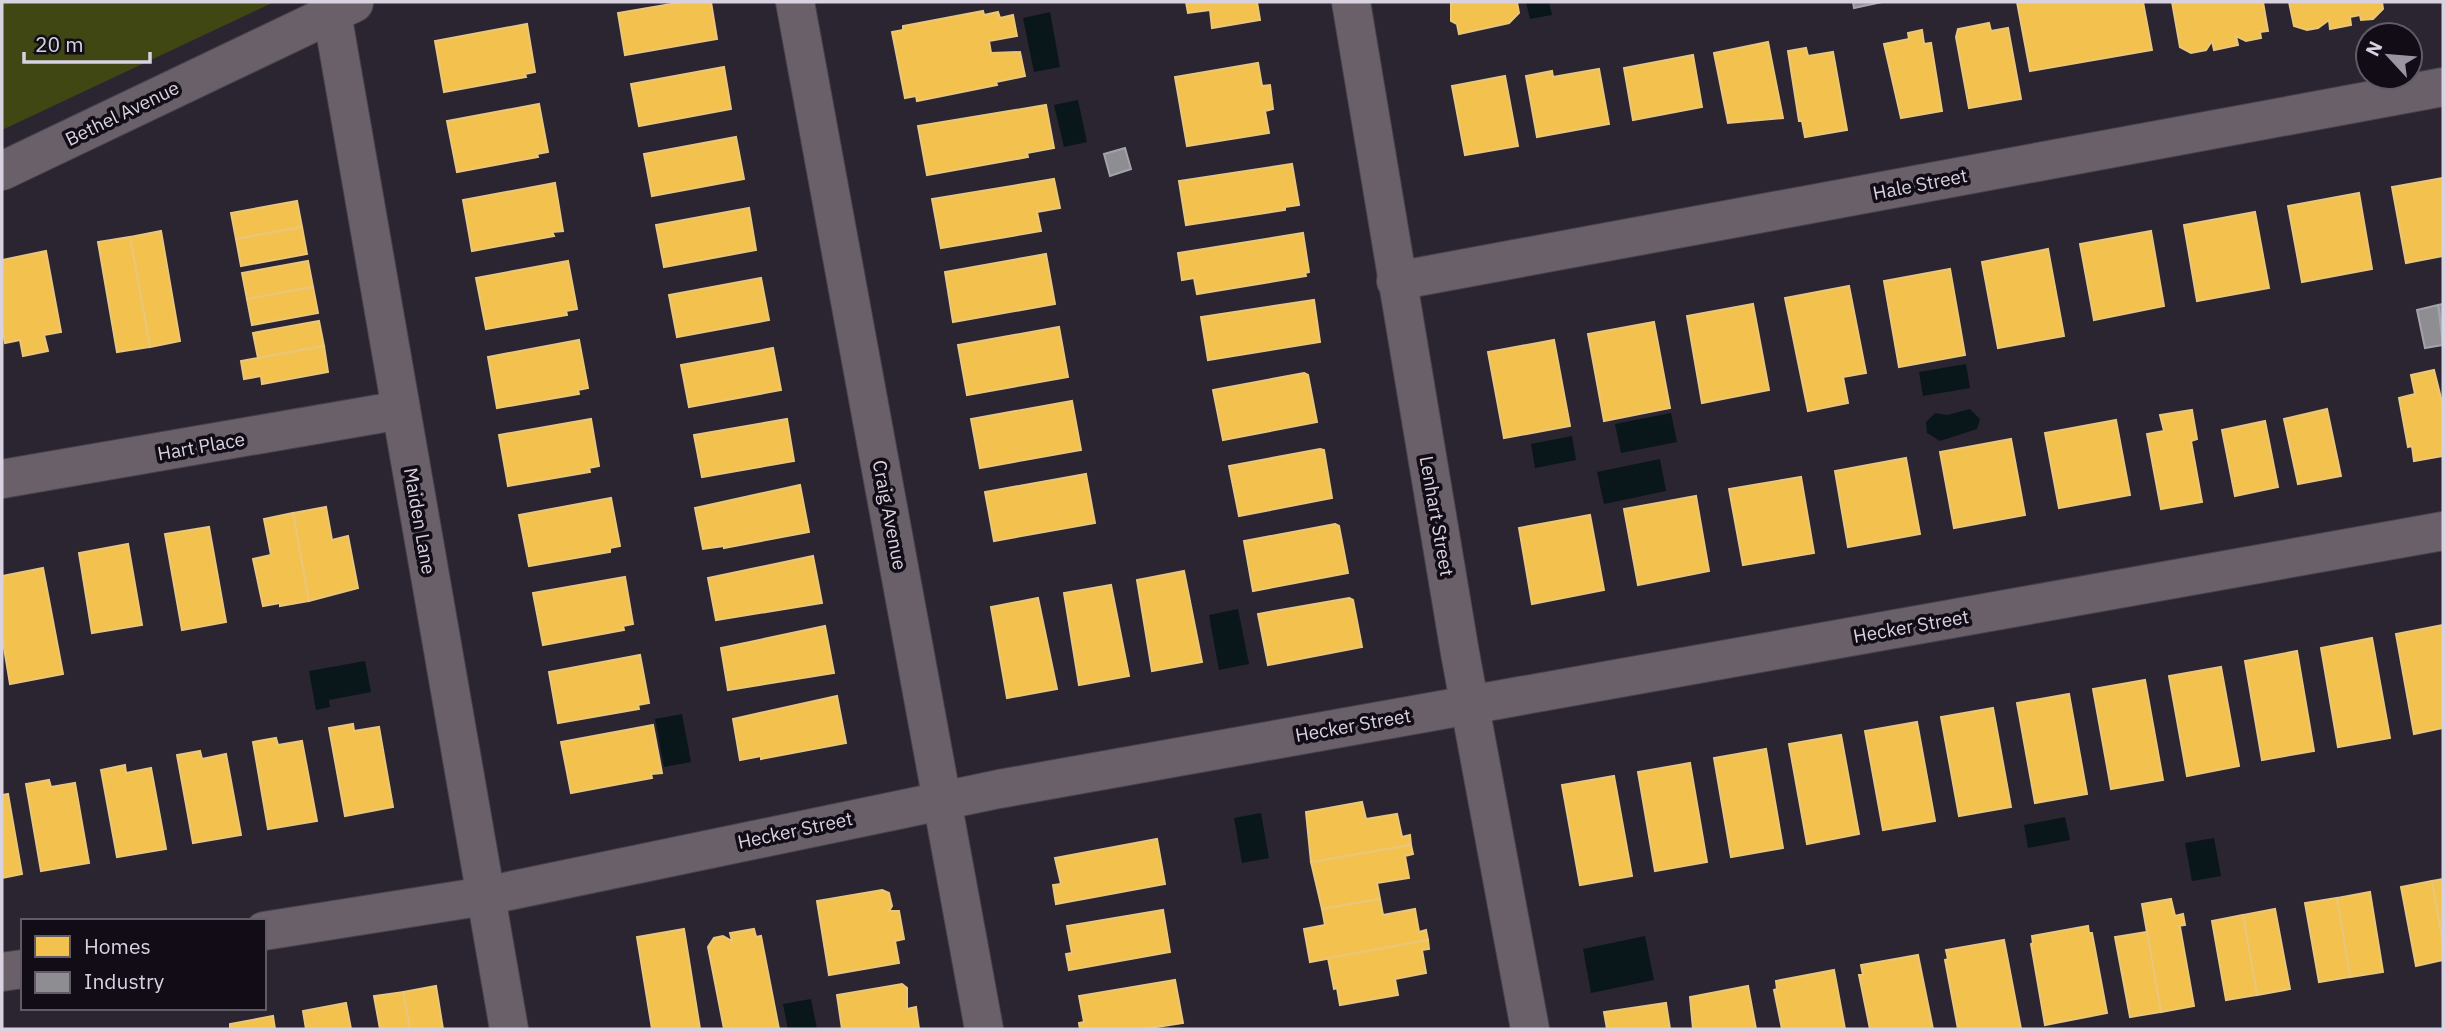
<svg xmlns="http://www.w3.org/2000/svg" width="2445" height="1031" font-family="'IBM Plex Sans',sans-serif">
<rect width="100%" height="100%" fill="#2b2531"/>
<!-- green -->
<path fill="#404713" d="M2,2H274L2,130Z"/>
<!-- water -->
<g fill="#09171b">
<path d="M1526,2H1549L1552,15L1530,19Z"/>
<path d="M1050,12L1060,67L1034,72L1023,18Z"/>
<path d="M1078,100L1087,142L1064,147L1054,105Z"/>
<path d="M1966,364L1970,388L1923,396L1919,372Z"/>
<path d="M1970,409L1980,419L1977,429L1940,441L1927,433L1926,422L1935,413L1947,415Z"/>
<path d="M1671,413L1677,442L1621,453L1615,424Z"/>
<path d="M1572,436L1576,460L1535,468L1531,444Z"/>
<path d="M1660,459L1666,491L1604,504L1597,472Z"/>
<path d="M1238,609L1249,664L1219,670L1209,615Z"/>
<path d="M365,661L371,692L329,700L330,707L316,710L309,671Z"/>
<path d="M682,714L691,762L664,767L655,719Z"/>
<path d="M1261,813L1269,858L1242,863L1234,818Z"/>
<path d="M2065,817L2070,840L2028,848L2024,825Z"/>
<path d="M2214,838L2221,876L2192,881L2185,843Z"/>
<path d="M1645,936L1654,980L1591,993L1583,949Z"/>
<path d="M811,999L817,1029H788L783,1004Z"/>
</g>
<!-- homes -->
<g fill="#f2c14e" stroke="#eac67a" stroke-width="2">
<path d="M683,2H711L717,39L625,55L618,13Z"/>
<path d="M1186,2H1257L1260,20L1212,28L1210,10L1188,13Z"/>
<path d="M1451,2H1517L1519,13L1509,23L1459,34L1457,24L1451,21Z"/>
<path d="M2017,2H2143L2152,50L2030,71Z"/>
<path d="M2172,2H2263L2268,31L2260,32L2261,38L2246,41L2236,36L2238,45L2214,50L2212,41L2206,50L2191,53L2180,47Z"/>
<path d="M2289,2H2382L2383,9L2373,19L2361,20L2360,15L2350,17L2351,25L2330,29L2329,20L2318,28L2307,30L2294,26Z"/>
<path d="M983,11L984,15L998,12L1000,18L1013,15L1017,36L989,41L991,53L1020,52L1025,76L996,82L997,85L917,101L916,96L905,98L892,32L903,30V26Z"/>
<path d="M1989,23L1991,31L2008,28L2021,99L1969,108L1956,37L1958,29Z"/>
<path d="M527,24L535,72L525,74L526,77L444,92L435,41Z"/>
<path d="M1922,30L1924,44L1931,43L1942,111L1901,118L1884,44L1909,39L1908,33Z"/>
<path d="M1768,42L1783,118L1728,123L1714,53Z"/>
<path d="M1806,48L1808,56L1833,52L1847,130L1805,137L1802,121H1799L1788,51Z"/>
<path d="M1693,55L1702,107L1633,120L1624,68Z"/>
<path d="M1258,63L1262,86L1270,85L1273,109L1265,111L1269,133L1187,146L1175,77Z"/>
<path d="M724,67L731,109L639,126L631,84Z"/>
<path d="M1599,69L1609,124L1537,137L1526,76L1552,71L1553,77Z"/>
<path d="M1505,76L1518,146L1465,155L1452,86Z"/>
<path d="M539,104L548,152L537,154L538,157L457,172L447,121Z"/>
<path d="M1046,105L1054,148L1027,153L1028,157L927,175L918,126Z"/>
<path d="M736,137L744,179L652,196L644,154Z"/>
<path d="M1292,164L1299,205L1285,207V210L1186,225L1179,181Z"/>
<path d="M2443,178V256L2406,263L2392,187Z"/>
<path d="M1054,179L1060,208L1037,212L1041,231L941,248L932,199Z"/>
<path d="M555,183L563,231L552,232L554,236L472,251L463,200Z"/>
<path d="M2359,193L2372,269L2302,282L2288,206Z"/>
<path d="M297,201L302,227L236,239L231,213Z"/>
<path d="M749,208L756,250L664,267L656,225Z"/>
<path d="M2255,212L2269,288L2197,301L2184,225Z"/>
<path d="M302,227L307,254L241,266L236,239Z"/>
<path d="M161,231L180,341L150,347L130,237Z"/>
<path d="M2151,231L2164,306L2094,320L2080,244Z"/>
<path d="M1303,233L1309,272L1305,273L1306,276L1197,294L1194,278L1182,280L1178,253Z"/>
<path d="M130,237L150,347L117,352L98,242Z"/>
<path d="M2048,249L2064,336L1998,348L1982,262Z"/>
<path d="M46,251L61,332L44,335L48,351L23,356L20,340L5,343L2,327V260Z"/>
<path d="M1046,254L1055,304L953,322L945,272Z"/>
<path d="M308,261L313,287L247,299L242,273Z"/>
<path d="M568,261L577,309L566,311L567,315L486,329L476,278Z"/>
<path d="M1950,269L1965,355L1899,367L1884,281Z"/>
<path d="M761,278L769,320L677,337L669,295Z"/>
<path d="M1849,286L1866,373L1843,377L1848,403L1808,411L1785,298Z"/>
<path d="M313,287L318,313L252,325L247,299Z"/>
<path d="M1314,300L1320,342L1208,360L1201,317Z"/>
<path d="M1753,304L1769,390L1702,403L1687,316Z"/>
<path d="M319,321L324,346L258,358L253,333Z"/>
<path d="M1654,322L1670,408L1604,421L1588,334Z"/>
<path d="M1059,327L1068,377L967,395L958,345Z"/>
<path d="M579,340L588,388L578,390L579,394L497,408L488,357Z"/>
<path d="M1554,340L1570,426L1504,438L1488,352Z"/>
<path d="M324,346L328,372L262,384L261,376L244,379L241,361Z"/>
<path d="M773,348L781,390L689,407L681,365Z"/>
<path d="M2434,370L2443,406V456L2414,461L2412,446L2408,447L2399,398L2415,394L2411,375Z"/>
<path d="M1304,373L1308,375L1317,422L1223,440L1213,390Z"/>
<path d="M1072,401L1081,450L980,468L971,419Z"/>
<path d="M2327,409L2341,476L2298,484L2284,419Z"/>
<path d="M2192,410L2197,439L2191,441L2202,502L2161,509L2147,434L2164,431L2160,415Z"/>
<path d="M591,419L599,466L589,468L590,472L508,486L499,435Z"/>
<path d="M787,419L794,461L702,477L694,435Z"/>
<path d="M2116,420L2130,495L2059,508L2045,433Z"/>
<path d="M2265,421L2278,487L2235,496L2222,430Z"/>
<path d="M2011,439L2025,515L1954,528L1940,452Z"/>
<path d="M1320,449L1324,450L1332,498L1239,516L1229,466Z"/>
<path d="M1906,458L1920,534L1848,547L1835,471Z"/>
<path d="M1086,474L1095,523L994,541L985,492Z"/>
<path d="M1801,477L1814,553L1743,565L1729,489Z"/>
<path d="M800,485L809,532L724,548V546L703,549L695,508Z"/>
<path d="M1696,496L1709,571L1638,585L1624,509Z"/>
<path d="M611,498L620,546L610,548V552L529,566L519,515Z"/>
<path d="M326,507L332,540L348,536L358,588L309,601L293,513Z"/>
<path d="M293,513L309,601L280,606V603L263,606L253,559L271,555L264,519Z"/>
<path d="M1590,515L1604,590L1532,604L1519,528Z"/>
<path d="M1335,524L1339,526L1348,573L1253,591L1244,541Z"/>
<path d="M209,527L226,622L182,630L165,534Z"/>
<path d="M128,544L142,625L92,633L79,553Z"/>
<path d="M813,556L822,603L716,620L708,578Z"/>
<path d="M43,568L63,674L10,684L2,636V576Z"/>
<path d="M1184,571L1202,662L1152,671L1137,580Z"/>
<path d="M625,577L633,624L623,626L624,630L543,645L533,593Z"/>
<path d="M1111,585L1129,676L1079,685L1064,593Z"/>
<path d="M1038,598L1057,689L1007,698L991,607Z"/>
<path d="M1349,598L1353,600L1362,647L1268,665L1258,614Z"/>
<path d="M2443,625V728L2414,734L2396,634Z"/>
<path d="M825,626L834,673L728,690L721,648Z"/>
<path d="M2372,638L2390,738L2338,747L2321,648Z"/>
<path d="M2297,651L2314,751L2262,760L2245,661Z"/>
<path d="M640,655L649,703L638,705L639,709L558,723L549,672Z"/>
<path d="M2221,667L2239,766L2187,776L2169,676Z"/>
<path d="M2145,680L2163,780L2111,789L2093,689Z"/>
<path d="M2069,694L2087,794L2035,803L2017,703Z"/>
<path d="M837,696L846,743L761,759V756L740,760L733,719Z"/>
<path d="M1993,708L2011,807L1959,816L1941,717Z"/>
<path d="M1917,722L1935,821L1883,830L1865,731Z"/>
<path d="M353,724L354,731L379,727L393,807L345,816L329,728Z"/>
<path d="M653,725L662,773L651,774L652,778L571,793L561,742Z"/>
<path d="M1841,735L1859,834L1807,844L1789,744Z"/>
<path d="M276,738L278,745L302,741L317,821L268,829L253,742Z"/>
<path d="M1766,749L1783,848L1731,857L1714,758Z"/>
<path d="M200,751L202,759L226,754L241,835L193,843L177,755Z"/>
<path d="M1690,763L1707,862L1655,871L1638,772Z"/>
<path d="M125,765L126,773L151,768L166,849L117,857L101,770Z"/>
<path d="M1614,776L1632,876L1580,885L1562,785Z"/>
<path d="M49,780L51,787L75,783L89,863L41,871L26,784Z"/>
<path d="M8,794L22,874L2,878V795Z"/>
<path d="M1362,802L1366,819L1397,814L1402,837L1410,835L1411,845L1311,862L1306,812Z"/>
<path d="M1157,839L1165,884L1056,904L1053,885L1061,884L1055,858Z"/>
<path d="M1411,845L1413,854L1405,856L1409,878L1377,883L1380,899L1322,909L1311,862Z"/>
<path d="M2443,879V944L2432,881Z"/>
<path d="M2432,881L2443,944V960L2416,966L2401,887Z"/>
<path d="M882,890L889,893L892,906L889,911H899L904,939L895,941L899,963L829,975L817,901Z"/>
<path d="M2370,892L2383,972L2350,977L2337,898Z"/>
<path d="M2337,898L2350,977L2319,982L2305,903Z"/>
<path d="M1380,899L1383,915L1415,909L1419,932L1426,930L1428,940L1310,962L1304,929L1325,925L1322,909Z"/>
<path d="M2171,899L2175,916L2183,914L2185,925L2178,926L2180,927L2194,1006L2161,1012L2142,904Z"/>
<path d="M2275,909L2290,989L2257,995L2243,915Z"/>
<path d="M1163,910L1170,952L1069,970L1066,954L1072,953L1067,926Z"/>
<path d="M2243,915L2257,995L2226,1000L2212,921Z"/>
<path d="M2088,926L2089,933H2092L2107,1013L2045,1025L2031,944L2033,943L2032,936Z"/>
<path d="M684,929L700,1029H652L637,937Z"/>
<path d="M754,929L756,937L761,936L779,1029H724L708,947L714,938L723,936L732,941L730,933Z"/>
<path d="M2147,932L2161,1012L2130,1017L2115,937Z"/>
<path d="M1428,940L1429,949L1422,950L1426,973L1395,979L1398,995L1340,1005L1337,988L1334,989L1328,958Z"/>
<path d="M2004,940L2021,1029H1958L1945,960L1948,959L1946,950Z"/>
<path d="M1918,955L1933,1029H1870L1859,975H1863L1861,965Z"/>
<path d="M1834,970L1845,1029H1782L1774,990L1777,989L1776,981Z"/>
<path d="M1175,980L1183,1023L1144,1029H1080L1079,1023L1084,1022L1079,996Z"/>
<path d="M902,984L907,988V1009L916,1007L919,1029H842L837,995Z"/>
<path d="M436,986L443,1029H410L403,992Z"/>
<path d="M1748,986L1756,1029H1693L1690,997Z"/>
<path d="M403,992L410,1029H380L374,996Z"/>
<path d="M346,1003L351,1029H306L303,1011Z"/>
<path d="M1666,1003L1670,1029H1607L1604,1012Z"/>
<path d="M273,1016L275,1029H230V1024Z"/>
</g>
<!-- industry -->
<g fill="#8d8d92" stroke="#a4a2aa" stroke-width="2">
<path d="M1853,2H1882L1854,8Z"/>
<path d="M1125,148L1131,169L1110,176L1104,154Z"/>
<path d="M2443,304V331L2438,305Z"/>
<path d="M2438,305L2443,345L2425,348L2417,310Z"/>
</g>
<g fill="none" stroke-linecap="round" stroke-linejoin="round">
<defs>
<g id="street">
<path d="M795,2L984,1029"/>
<path d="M1351,2L1460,653L1530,1029"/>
<path d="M332,13L509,1029"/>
<path d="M2,171L354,3"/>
<path d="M1396,281L2443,87"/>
<path d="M2,479L401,410"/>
<path d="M264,931L485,896L999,789L2443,531"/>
<path d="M2,972L23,969"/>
</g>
</defs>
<!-- street casing -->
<use href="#street" stroke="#47424c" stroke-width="40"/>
<!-- street -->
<use href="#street" stroke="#696069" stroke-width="38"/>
</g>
<g text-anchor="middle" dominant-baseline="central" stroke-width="7" stroke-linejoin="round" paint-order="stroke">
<!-- street labels -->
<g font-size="19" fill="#d8d2e1" stroke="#110c16">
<text transform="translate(122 113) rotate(-26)">Bethel Avenue</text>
<text transform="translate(1920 184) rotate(-11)">Hale Street</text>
<text transform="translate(201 446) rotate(-10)">Hart Place</text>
<text transform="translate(890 515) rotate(79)">Craig Avenue</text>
<text transform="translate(1437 516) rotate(80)">Lenhart Street</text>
<text transform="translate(420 521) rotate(80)">Maiden Lane</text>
<text transform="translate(1911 626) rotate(-10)">Hecker Street</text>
<text transform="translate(1353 725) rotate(-10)">Hecker Street</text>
<text transform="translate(795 830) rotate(-12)">Hecker Street</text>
</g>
</g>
<!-- border -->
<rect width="2445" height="1031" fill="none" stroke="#d8d2e1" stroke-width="7"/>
<!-- legend -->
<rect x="21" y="919" width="245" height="91" fill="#110c16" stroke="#615b67" stroke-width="2"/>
<rect x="35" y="936" width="35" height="21" fill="#f2c14e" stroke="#615b67" stroke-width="2"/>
<text x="84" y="954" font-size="21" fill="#d8d2e1">Homes</text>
<rect x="35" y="972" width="35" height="21" fill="#8d8d92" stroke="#615b67" stroke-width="2"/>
<text x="84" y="989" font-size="21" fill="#d8d2e1">Industry</text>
<!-- north arrow -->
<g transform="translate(2389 56) rotate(296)"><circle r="33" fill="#110c16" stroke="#615b67" stroke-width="2"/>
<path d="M0-5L12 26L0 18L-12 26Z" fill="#9b95a3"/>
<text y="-10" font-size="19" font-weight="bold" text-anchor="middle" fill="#d8d2e1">N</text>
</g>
<!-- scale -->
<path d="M24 52v10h126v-10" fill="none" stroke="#d8d2e1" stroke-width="3.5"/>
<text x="35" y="52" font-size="21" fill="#d8d2e1" stroke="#110c16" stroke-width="5" paint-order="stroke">20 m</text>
</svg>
